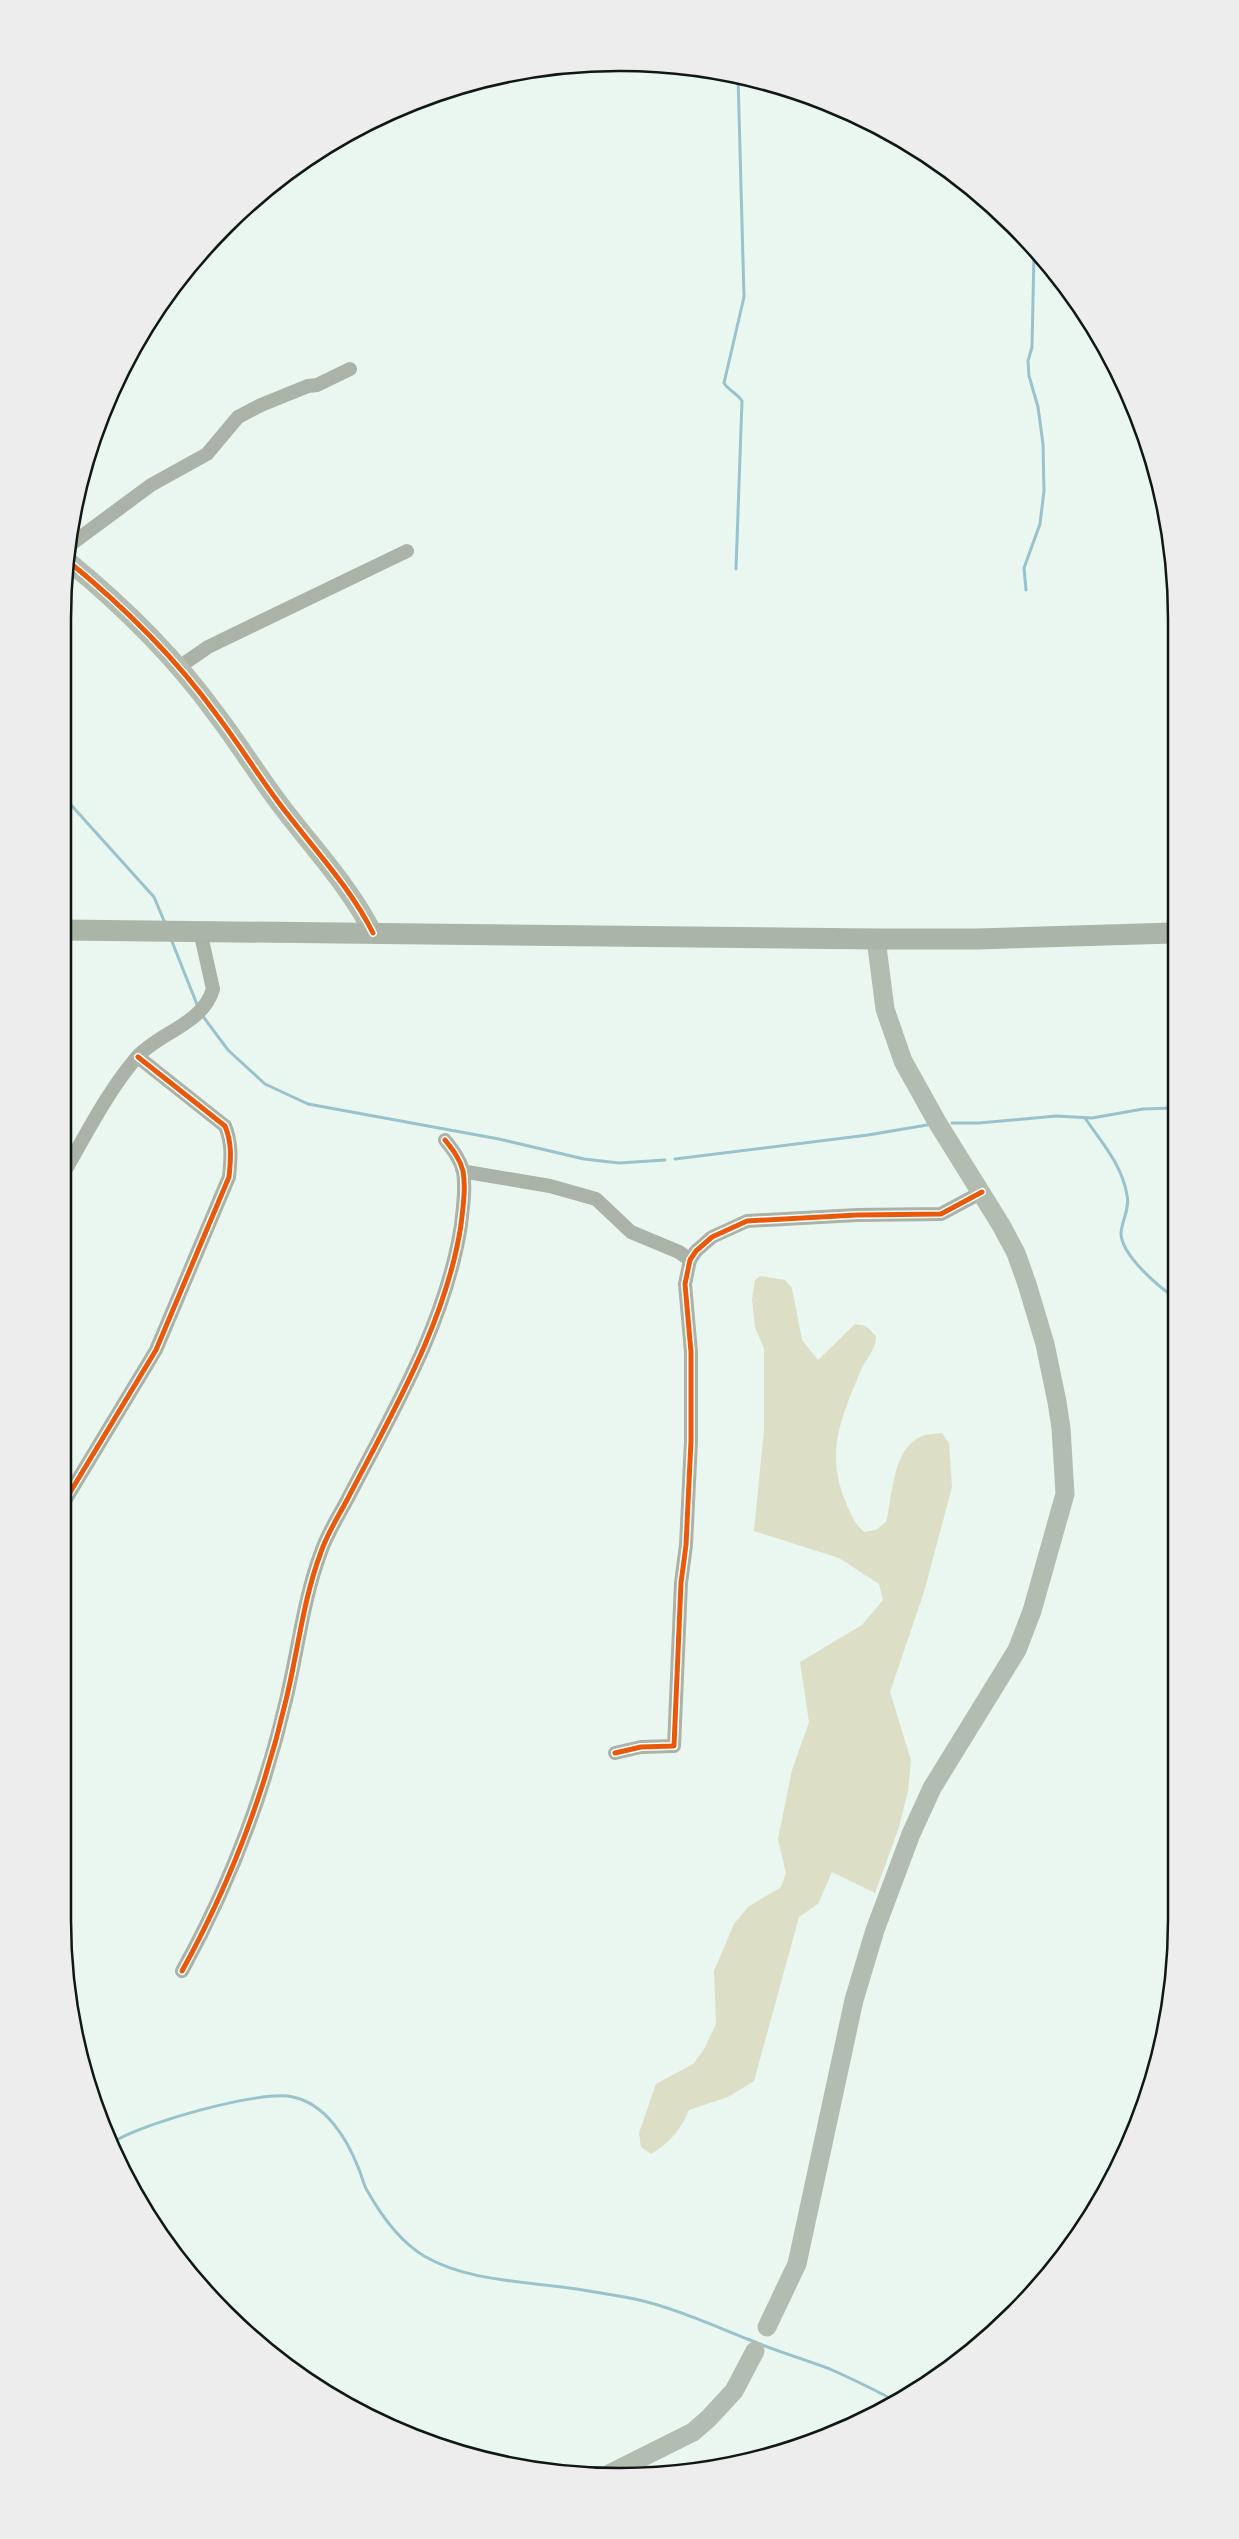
<svg xmlns="http://www.w3.org/2000/svg" width="1239" height="2539" font-family="Figtree,sans-serif">
<rect width="100%" height="100%" fill="#eaf7f0"/>
<!-- green -->
<path fill="#dcdec5" d="M760,1276L785,1280L792,1288L802,1340L818,1360L855,1324L866,1326L876,1336C877,1348 866,1359 861,1370C841,1418 825,1453 846,1503C851,1515 855,1524 864,1532L876,1530L886,1522C893,1496 892,1448 922,1436C928,1434 936,1434 942,1433L949,1443L952,1487L924,1592L890,1692L911,1760L908,1791L899,1827L875,1893L832,1872L818,1904L799,1917L754,2081L728,2097L689,2110C681,2129 670,2143 651,2154L641,2147L639,2133L656,2084L693,2064L703,2051L716,2024L714,1971L734,1924L748,1907L781,1887L786,1873L778,1839L792,1770L809,1722L800,1662L862,1625L883,1600L879,1584L839,1558L754,1531L764,1430V1349L755,1327L752,1299L755,1280Z"/>
<g fill="none" stroke-linecap="round" stroke-linejoin="round">
<!-- stream -->
<g stroke="#9ac2cc" stroke-width="3">
<path d="M736,569L742,401C737,393 729,391 724,383L744,297L738,76"/>
<path d="M1026,590L1024,568L1040,524L1044,491L1043,444L1038,407L1029,376L1028,361L1032,347L1034,253"/>
<path d="M63,796L154,897L165,923"/>
<path d="M171,939L198,1007"/>
<path d="M202,1015L228,1050L265,1084L308,1104L499,1139L584,1159L619,1163L665,1160"/>
<path d="M1085,1118C1102,1143 1122,1165 1127,1195C1130,1209 1122,1220 1121,1233C1121,1255 1158,1286 1174,1297"/>
<path d="M952,1123H979L1056,1116L1092,1118L1143,1109L1174,1108"/>
<path d="M675,1159L868,1135L927,1125"/>
<path d="M112,2143C139,2124 262,2089 293,2097C326,2104 347,2139 358,2167C362,2175 363,2185 368,2192C381,2215 401,2242 424,2256C467,2281 521,2281 569,2288C591,2291 613,2295 635,2299C675,2308 712,2325 750,2340C776,2351 804,2359 830,2369C852,2379 874,2389 895,2401"/>
</g>
<!-- street -->
<g stroke="#abb2a7" stroke-width="14">
<path d="M70,545L151,485L207,454L238,417L261,405L308,386L317,385L350,369"/>
<path d="M179,667L208,647L407,551"/>
<path d="M462,1169L467,1172L550,1186L596,1199L631,1232L679,1252L690,1260"/>
<path d="M63,1174C86,1135 107,1092 137,1057C160,1032 203,1024 213,989L200,931"/>
<path d="M63,1504L156,1350L229,1177C231,1158 232,1143 225,1126L138,1057"/>
<path d="M615,1753L641,1747L674,1746L681,1583L686,1545L691,1441V1352L685,1284L690,1260L696,1251L712,1237L747,1221L857,1215L941,1214L982,1192"/>
<path d="M182,1971C229,1886 264,1795 286,1700C298,1651 303,1600 321,1552C327,1534 338,1517 347,1500C392,1413 446,1323 461,1225C463,1207 466,1188 463,1171C460,1159 453,1150 445,1140"/>
</g>
<!-- secondary -->
<g stroke="#b3bcb0" stroke-width="19">
<path d="M68,561C123,606 174,656 216,714C239,744 259,777 282,807C313,848 350,887 373,933"/>
<path d="M767,2327L797,2264L854,2000L875,1930L911,1834L932,1788L1017,1650L1032,1611L1065,1494L1061,1428L1057,1402L1045,1344L1027,1284L1016,1253L1001,1225L937,1122L903,1061L885,1009L876,939"/>
<path d="M609,2474L693,2432L708,2419L734,2391L755,2351"/>
</g>
<!-- primary -->
<path stroke="#aab5a8" stroke-width="21" d="M63,930L876,939H977L1173,933"/>
<defs>
<g id="cycleway">
<path d="M68,561C123,606 174,656 216,714C239,744 259,777 282,807C313,848 350,887 373,933"/>
<path d="M63,1504L156,1350L229,1177C231,1158 232,1143 225,1126L138,1057"/>
<path d="M615,1753L641,1747L674,1746L681,1583L686,1545L691,1441V1352L685,1284L690,1260L696,1251L712,1237L747,1221L857,1215L941,1214L982,1192"/>
<path d="M182,1971C229,1886 264,1795 286,1700C298,1651 303,1600 321,1552C327,1534 338,1517 347,1500C392,1413 446,1323 461,1225C463,1207 466,1188 463,1171C460,1159 453,1150 445,1140"/>
</g>
</defs>
<!-- cycleway casing -->
<use href="#cycleway" stroke="#fff" stroke-width="8"/>
<!-- cycleway -->
<use href="#cycleway" stroke="#e8590c" stroke-width="5"/>
</g>
<!-- crop -->
<path d="M0 0H1239V2539H0ZM619 71H620A548 548 0 0 1 1168 619V1920A548 548 0 0 1 620 2468H619A548 548 0 0 1 71 1920V619A548 548 0 0 1 619 71Z" fill="#ecedec" fill-rule="evenodd"/>
<path fill="none" stroke="#101813" stroke-width="2.5" d="M619 71H620A548 548 0 0 1 1168 619V1920A548 548 0 0 1 620 2468H619A548 548 0 0 1 71 1920V619A548 548 0 0 1 619 71Z"/>
</svg>
